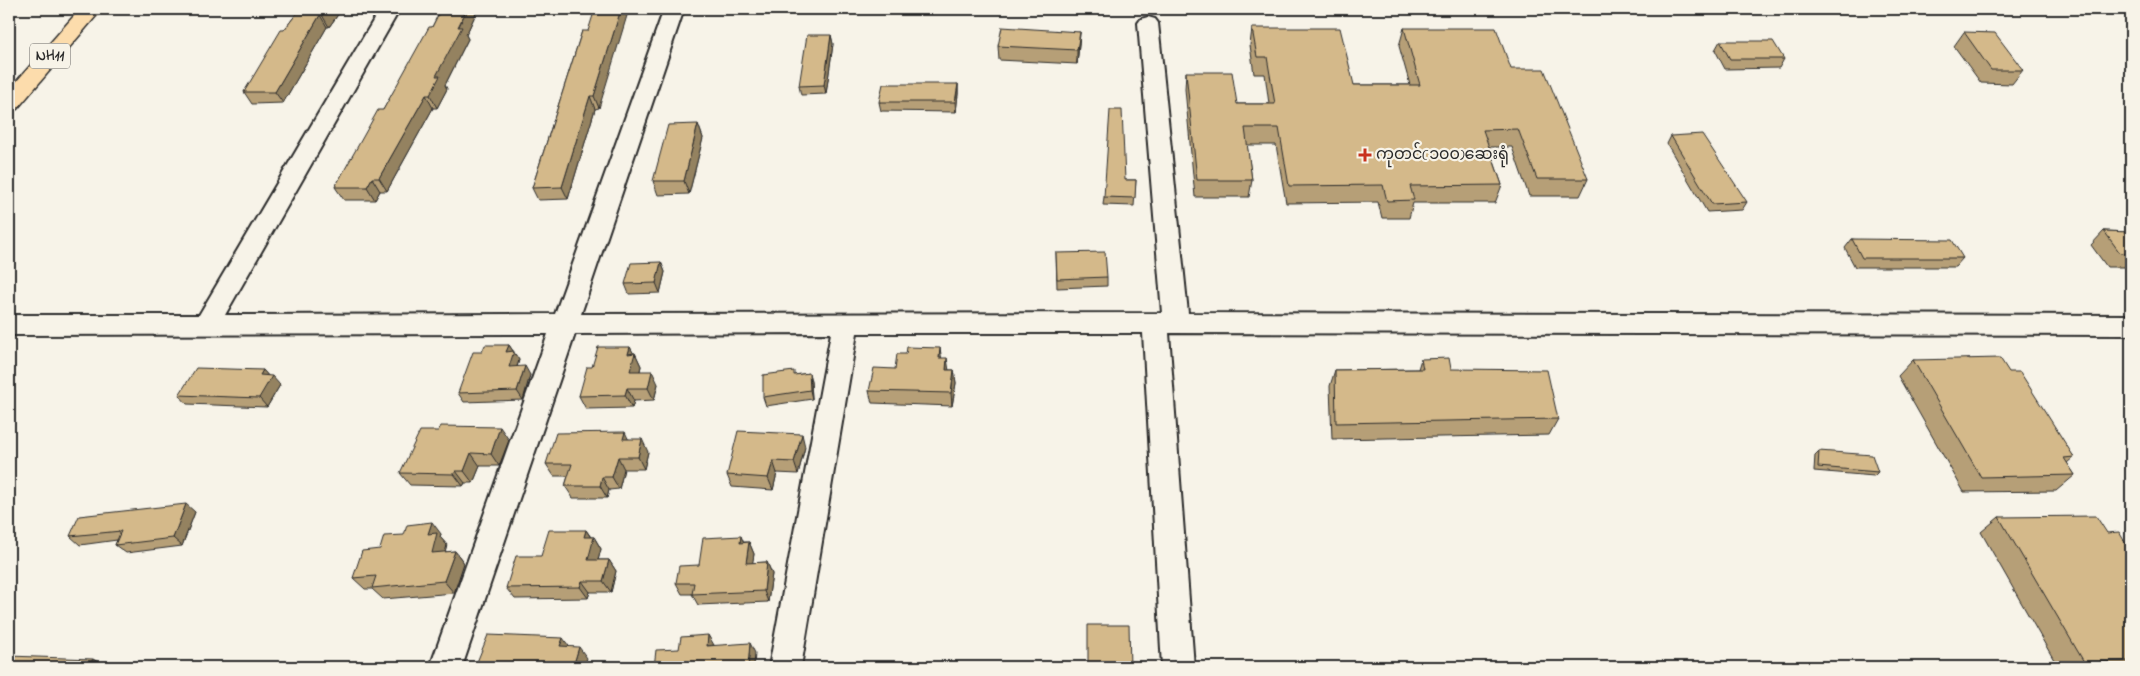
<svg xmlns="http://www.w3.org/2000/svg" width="2140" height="676" font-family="'Indie Flower','Noto Sans Myanmar',sans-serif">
<rect width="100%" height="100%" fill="#f7f3e8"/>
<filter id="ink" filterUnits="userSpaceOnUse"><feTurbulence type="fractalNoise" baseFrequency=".02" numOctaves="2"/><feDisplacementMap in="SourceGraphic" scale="10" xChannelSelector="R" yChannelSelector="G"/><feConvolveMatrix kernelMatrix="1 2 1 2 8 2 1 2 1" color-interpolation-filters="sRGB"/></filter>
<g filter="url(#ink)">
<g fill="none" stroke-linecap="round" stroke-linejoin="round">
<defs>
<path id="minor" d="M380,9H400L225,315L555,314L664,9H684L581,314L1162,313L1138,23L1141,19L1148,17L1155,19L1158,23L1188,313L2131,315V335L1169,333L1194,667H1162L1143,333H857L801,667H769L831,333L575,334L462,667H430L548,334L9,335V315H199Z"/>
<path id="trunk" d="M80,9H102L17,109L9,111V90Z"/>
</defs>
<!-- minor casing -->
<use href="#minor" stroke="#2b2b2b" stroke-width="4"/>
<!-- trunk casing -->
<use href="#trunk" stroke="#2b2b2b" stroke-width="3"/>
<!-- minor -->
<use href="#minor" fill="#f7f3e8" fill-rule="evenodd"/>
<!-- trunk -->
<use href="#trunk" fill="#fcdcac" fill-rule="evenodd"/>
</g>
<!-- wall -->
<g fill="#b69f77" stroke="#2b2b2b">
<path d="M300,9H342L329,27H327L283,103L252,104L244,92L284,30Z"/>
<path d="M441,9H478L466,35L468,39L445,85L447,89L437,108H433L387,191H380L375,200H344L335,187L383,110L432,27Z"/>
<path d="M1252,28L1354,85H1410L1399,46L1404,28L1511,69L1588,179L1580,196H1529L1512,147H1489L1502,185L1495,203H1413L1409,218H1382L1378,202L1286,203L1276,145H1247L1252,180L1249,197H1195L1185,89L1186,72L1237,104H1269L1265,74H1254L1250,45Z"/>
<path d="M582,31L599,108L595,109L568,199L538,200L532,188Z"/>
<path d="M1080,32L1079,45L1077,64L999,60L998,46Z"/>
<path d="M1964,32L2023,70L2012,84L1981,83L1954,46Z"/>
<path d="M831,35L833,44L826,94L801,95L799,86Z"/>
<path d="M1720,41L1784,59L1779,68L1725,69L1715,50Z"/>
<path d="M958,84V94L956,112L881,111L879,102Z"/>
<path d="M698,124L703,138L689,194L658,195L653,181Z"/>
<path d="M1671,136L1747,202L1742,210L1707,212L1667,144Z"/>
<path d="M1125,180H1136L1134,206L1103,205L1104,197Z"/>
<path d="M2104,231L2131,232V267H2107L2091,245Z"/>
<path d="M1852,239L1963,258L1955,267H1855L1845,248Z"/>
<path d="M1056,253L1107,277V286L1057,288Z"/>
<path d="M661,262L665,272L660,293L629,294L625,284Z"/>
<path d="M509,345L519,360L517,367L530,375L523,400L464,402L458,393L482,352Z"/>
<path d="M630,347L633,353H635L641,366L640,371L658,384L654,400L634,401L632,408L586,409L579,396L592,367Z"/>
<path d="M941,358L949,370H954L956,383L952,406L872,403L869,391L895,369Z"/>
<path d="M1421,359L1451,369L1558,419L1549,435L1332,439L1330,386L1335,370L1418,369Z"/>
<path d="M1913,360L2009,372L2074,457L2067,463L2075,475L2056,491L1964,492L1898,376Z"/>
<path d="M263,370L268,376L280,385L267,407L187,404L179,395Z"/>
<path d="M809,373L811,382L812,399L766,406L763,397L795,375Z"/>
<path d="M629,439L648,452L644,469H624L619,489L609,490L607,498H573L565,486L568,476H554L546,464Z"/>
<path d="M509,440L499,466H480L473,483H465L463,486L410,485L400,473Z"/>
<path d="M805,447L798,474L777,473L773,490L732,487L727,475Z"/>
<path d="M1819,451L1878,472L1874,476L1814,471L1815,455Z"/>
<path d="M195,512L182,546L126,553L115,545L117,540L80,545L70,536Z"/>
<path d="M1999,517L2107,533L2131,552V667H2058L1981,532Z"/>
<path d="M586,530L591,537H594L601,549L598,560H609L616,571L611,592H590L588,598L515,599L506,588L541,556Z"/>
<path d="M441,534L440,537L447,545L445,552L455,551L464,563L454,593L383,599L372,589H365L353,578L380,549Z"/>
<path d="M744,542H749L754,554L752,563L767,562L772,574L768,602L698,605L692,594H682L676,583L699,565Z"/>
</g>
<!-- shaded-wall -->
<g fill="#948261" stroke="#2b2b2b">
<path d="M327,9H342L329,27L322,15Z"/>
<path d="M467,9H478L466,35L468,39L445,85L447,89L437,108L430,95L436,76Z"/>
<path d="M621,9H629L599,108L594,96Z"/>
<path d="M320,15L327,27L283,103L275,92Z"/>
<path d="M1080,32L1079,45L1077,64V50Z"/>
<path d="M831,35L833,44L826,94L824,85Z"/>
<path d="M958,84V94L956,112L955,102Z"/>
<path d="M426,95L433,108L387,191L379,178Z"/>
<path d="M590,96L595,109L568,199L562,187Z"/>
<path d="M698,124L703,138L689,194L684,181Z"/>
<path d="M372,178L380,191L375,200L367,187Z"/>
<path d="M661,262L665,272L660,293L656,283Z"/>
<path d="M509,345L519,360L514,376L509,367L506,352Z"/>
<path d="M630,347L635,356V353L641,366L637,384L630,371L628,354Z"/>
<path d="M940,348L942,361L939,358Z"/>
<path d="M947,358L949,371L946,370Z"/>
<path d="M525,366L530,375L523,400L517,391Z"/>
<path d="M263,370L270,378L272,376L280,385L267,407L259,398L260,375Z"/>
<path d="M954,370L956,383L952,406L951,393Z"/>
<path d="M652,371L658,384L654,400L648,388Z"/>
<path d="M809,373L811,382L812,399L810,390Z"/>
<path d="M627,388L634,401L632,408L625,395Z"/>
<path d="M500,427L509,440L499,466L491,454Z"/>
<path d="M625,432L631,445L623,439Z"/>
<path d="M802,434L805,447L798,474L794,462Z"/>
<path d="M642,439L648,452L644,469L638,457Z"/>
<path d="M471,453L480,466L473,483L464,471Z"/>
<path d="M618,457L624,469L619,489L612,477Z"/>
<path d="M773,461L777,473L773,490L768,478Z"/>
<path d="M456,471L465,483L463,486L454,474Z"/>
<path d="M602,477L609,490L607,498L600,486Z"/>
<path d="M186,504L195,512L182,546L173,538Z"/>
<path d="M432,522L441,534L440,537L447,545L442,565L432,553L428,534Z"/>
<path d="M586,530L593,541L594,537L601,549L595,572L588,560L584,537Z"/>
<path d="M741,536L746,548L740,543Z"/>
<path d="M749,542L754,554L751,575L746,563Z"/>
<path d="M455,551L464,563L454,593L444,581Z"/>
<path d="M609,560L616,571L611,592L603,581Z"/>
<path d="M767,562L772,574L768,602L764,591Z"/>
<path d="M582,581L590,592L588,598L580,587Z"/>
<path d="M708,635L714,645L707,646Z"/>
<path d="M563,638L571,649L560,646Z"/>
<path d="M750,643L755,653L754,667H748Z"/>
<path d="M579,647L587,658L584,667H573Z"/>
<path d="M93,659L106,667H88Z"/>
</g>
<!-- building -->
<g fill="#d4b98a" stroke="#2b2b2b">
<path d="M300,9H327L322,15H320L275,92H244L281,30H284Z"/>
<path d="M441,9H467L458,27H462L436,76H440L430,95H426L379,178H372L367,187H335L378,110H383L429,27H432Z"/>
<path d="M595,9H621L594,96H590L562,187L532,188L582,31H588Z"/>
<path d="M1002,27L1080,32L1077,50L998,46Z"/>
<path d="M1252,28H1340L1354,85H1420L1404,28H1496L1511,69H1544L1588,179H1537L1518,129L1483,130L1502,185L1410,186L1414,200L1387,201L1383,185L1289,186L1279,128H1245L1252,180H1197L1186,72H1232L1237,104H1275L1267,57H1257Z"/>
<path d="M1964,32L1995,33L2023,70H1991Z"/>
<path d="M807,35H831L824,85L799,86Z"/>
<path d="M1720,41H1773L1784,59H1730Z"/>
<path d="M883,84H958L955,102H879Z"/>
<path d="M1110,110H1122L1125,180H1136L1135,198L1104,197Z"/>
<path d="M698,124L684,181H653L668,125Z"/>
<path d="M1702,134L1747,202L1712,204L1671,136Z"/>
<path d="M2104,231L2131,232V254L2120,253Z"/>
<path d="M1852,239L1952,240L1963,258H1862Z"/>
<path d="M1105,252L1107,277L1057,279L1056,253Z"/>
<path d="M661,262L656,283L625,284L631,263Z"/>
<path d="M485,345H509L506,352L514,351L509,367L525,366L517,391L458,393L473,352H482Z"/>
<path d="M598,347H630L628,354L635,353L630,371H652L648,388H627L625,395L579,396L587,367H592Z"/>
<path d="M907,347L940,348L939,358H947L946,370H954L951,393L869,391L874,368L895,369L897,354H906Z"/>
<path d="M1449,358L1451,369L1547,370L1558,419L1336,423L1335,370L1423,369L1421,359Z"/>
<path d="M2000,358L2009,372H2020L2074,457L2064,458L2075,475L1981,477L1913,360Z"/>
<path d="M196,368L263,370L260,375L272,376L259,398L179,395Z"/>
<path d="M794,371V375L809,373L810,390L763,397V375Z"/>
<path d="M441,426L500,427L491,454L471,453L464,471H456L454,474L400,473L420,431H438Z"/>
<path d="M738,431L802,434L794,462L773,461L768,478L727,475Z"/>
<path d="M625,432L623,439H642L638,457H618L612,477H602L600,486H565L572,464H546L556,433Z"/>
<path d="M1819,451L1872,455L1878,472L1818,467Z"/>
<path d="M186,504L173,538L115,545L121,531L70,536L79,516Z"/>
<path d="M2096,516L2107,533L2119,532L2131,552V661L2084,662L1999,517Z"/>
<path d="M432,522L428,534L437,533L432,553L455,551L444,581L372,588L376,576L353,578L362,551L380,549L384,536L404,535L407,525Z"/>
<path d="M549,530H586L584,537H594L588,560H609L603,581H582L580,587L506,588L516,556H541Z"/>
<path d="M741,536L740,543L749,542L746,563L767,562L764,591L692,594L694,583H676L679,566L699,565L703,538Z"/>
<path d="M1088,625H1129L1130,667H1088Z"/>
<path d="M488,635L563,638L560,646L579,647L573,667H475Z"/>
<path d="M708,635L707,646L750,643L748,667H654L656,650L679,649L681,637Z"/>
<path d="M9,656L93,659L88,667H9Z"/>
</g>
</g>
<!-- markers -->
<path fill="#c8321e" stroke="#f7f3e8" stroke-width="2" d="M1362.5 147.5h5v5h5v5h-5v5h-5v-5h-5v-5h5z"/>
<g text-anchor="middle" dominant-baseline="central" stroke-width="4.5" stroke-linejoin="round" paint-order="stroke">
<!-- shield labels -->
<rect fill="#f7f3e8" stroke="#686764" stroke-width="1" x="30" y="43.5" width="40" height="25" rx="4"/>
<g font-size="15" font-weight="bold" fill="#2b2b2b">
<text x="50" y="56">NH11</text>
</g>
<!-- poi labels -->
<g font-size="16" fill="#2b2b2b" stroke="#f7f3e8" text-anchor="start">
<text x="1376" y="155">ကုတင်(၁၀၀)ဆေးရုံ</text>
</g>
</g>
<!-- margin -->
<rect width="2140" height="676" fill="none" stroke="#f7f3e8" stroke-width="30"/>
<rect x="15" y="15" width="2110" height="646" fill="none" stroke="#2b2b2b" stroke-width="2" filter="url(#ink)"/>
</svg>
